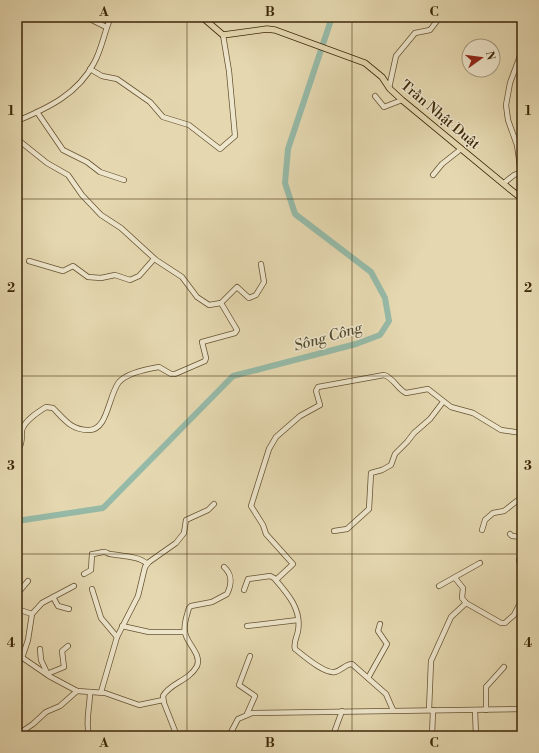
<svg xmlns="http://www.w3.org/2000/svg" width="539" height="753" font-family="'Libre Bodoni',serif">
<rect width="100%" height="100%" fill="#e5d8b0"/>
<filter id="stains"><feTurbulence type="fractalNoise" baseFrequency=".005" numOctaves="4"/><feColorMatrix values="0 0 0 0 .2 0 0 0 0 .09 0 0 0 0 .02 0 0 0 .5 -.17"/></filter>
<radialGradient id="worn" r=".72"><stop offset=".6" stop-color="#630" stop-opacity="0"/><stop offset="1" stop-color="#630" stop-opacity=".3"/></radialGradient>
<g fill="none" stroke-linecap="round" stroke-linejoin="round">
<!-- river -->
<path stroke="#96baa8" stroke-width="6" d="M17,521L103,508L233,376L356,344L380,335L389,321L385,298L371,272L295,214L285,183L288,149L332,17"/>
<defs>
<g id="minor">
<path d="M86,17L106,27"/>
<path d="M90,69L102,76L117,79L150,102L163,117L189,125L220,149L235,136L229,71L223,35"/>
<path d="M389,88L396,56L415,33L430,30L440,17"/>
<path d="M375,96L384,107L402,100"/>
<path d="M37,112L63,150L87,162L100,172L124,180"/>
<path d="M17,121C48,108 78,94 94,63C102,49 104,32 111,17"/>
<path d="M17,139L47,163L68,175L82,195L101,215L121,228L156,260L182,277L197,297L209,305L221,303L237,287L249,298L256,295L264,282L261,264"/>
<path d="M521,173L517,145L508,120L506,105L510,83L520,56L522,31"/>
<path d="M433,175L442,164L461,149"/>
<path d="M504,183L514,175L522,172"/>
<path d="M29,261L63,271L73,266L88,277L101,278L115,275L130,280L139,276L154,259"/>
<path d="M17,446H20C23,440 21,435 22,430C25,420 38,412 46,407L53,408C64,419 71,430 88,430C108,431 108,396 119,382C127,373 147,369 159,367L171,374H175L205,361L206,358L202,342L235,333L237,330L221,303"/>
<path d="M482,530L485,520L493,513L504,511L518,500H522"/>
<path d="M334,531L347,529L369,509L371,473L382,470L391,465L395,454L407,442L414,433L430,419L443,402"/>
<path d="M510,534L512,536L522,537"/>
<path d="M519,560L522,573"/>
<path d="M84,574L91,570L92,554C96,554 101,552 104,552C107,552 108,554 110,554C121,556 140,556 147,564"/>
<path d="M455,578L463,588L462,598L466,603L501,623H505L514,615L522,599"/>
<path d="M276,580L293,564L266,534L263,525L251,506L269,449L276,437L300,416L320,405L316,391L318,387L384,375C394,378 397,389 406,393L428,389L451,407L473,413L501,430L522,433"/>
<path d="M439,586L480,563"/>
<path d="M92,589L101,618L117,637"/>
<path d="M244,590L248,579L270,576L274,578C287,593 302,609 298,631C297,637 293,643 295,649C304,656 324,674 335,672C342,670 346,664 352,664L386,694L393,710"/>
<path d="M17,594L28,581"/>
<path d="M53,597L58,606L69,609"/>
<path d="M17,609L32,614"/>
<path d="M122,626L149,632H185"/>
<path d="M247,626L298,620"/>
<path d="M40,649L41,660L48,675"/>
<path d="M17,654L49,676L77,691L105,693L139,705L163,700"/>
<path d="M22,658L28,640L32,614L42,603L74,586"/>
<path d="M47,674L64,667L62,651L68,646"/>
<path d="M368,678L387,644L378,631L380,624"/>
<path d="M101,692L117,637L138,596L145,567L149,562L176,543L184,533L186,520L208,510L214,504"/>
<path d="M429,710L431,661L451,617L466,603"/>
<path d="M475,710L476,736"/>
<path d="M486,710V687L504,667"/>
<path d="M247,714L255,696L239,685L250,656"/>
<path d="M335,730L342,711"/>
<path d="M230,734L244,736"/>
<path d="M17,735L33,724L46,712L60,706L77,691"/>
<path d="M89,736C85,720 90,708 90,692"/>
<path d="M177,736L164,703L163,696C170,683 189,681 197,666C202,654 186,643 185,632C183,625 187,615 189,608L191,606L212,602L227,594C232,584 232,574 224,567"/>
<path d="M229,736L238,719L252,713L522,709"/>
<path d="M432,736L433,710"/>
</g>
<path id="major" d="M202,17L223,35L267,29L275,30L365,63L382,77L390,89L402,100L522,199"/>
</defs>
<!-- minor casing -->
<use href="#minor" stroke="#665332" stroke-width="6"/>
<!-- major casing -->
<use href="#major" stroke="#3c2708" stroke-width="7"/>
<!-- minor -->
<use href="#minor" stroke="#eee6cc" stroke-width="4.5"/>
<!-- major -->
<use href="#major" stroke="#e5d8b0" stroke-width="5.5"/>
</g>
<!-- grid -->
<path fill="none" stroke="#3c2708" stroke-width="1" stroke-opacity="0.55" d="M187,17V736M352,17V736M17,199H522M17,376H522M17,554H522"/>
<g text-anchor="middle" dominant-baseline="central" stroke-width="3" stroke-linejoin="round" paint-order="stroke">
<!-- street labels -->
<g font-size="14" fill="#3c2708" stroke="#eee6cc">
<text transform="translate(440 115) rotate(40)">Trần Nhật Duật</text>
</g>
<!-- water labels -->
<g font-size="15" font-style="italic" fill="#524c30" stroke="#eee6cc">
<text transform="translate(328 337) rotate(-16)">Sông Công</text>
</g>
</g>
<!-- margin -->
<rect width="539" height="753" fill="none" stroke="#e5d8b0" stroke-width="44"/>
<!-- north arrow -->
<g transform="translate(481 58) rotate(76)"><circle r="19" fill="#eee6cc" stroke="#a79a7e"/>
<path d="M0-3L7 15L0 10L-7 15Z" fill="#8f2418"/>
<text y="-6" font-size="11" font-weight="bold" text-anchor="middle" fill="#3c2708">N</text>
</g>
<rect x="22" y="22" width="495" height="709" fill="none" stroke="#3c2708" stroke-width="1.5"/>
<g font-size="13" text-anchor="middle" font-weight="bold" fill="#3c2708">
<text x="104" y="16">A</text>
<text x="270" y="16">B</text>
<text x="434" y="16">C</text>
<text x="11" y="115">1</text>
<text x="528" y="115">1</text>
<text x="11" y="292">2</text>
<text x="528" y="292">2</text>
<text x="11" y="470">3</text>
<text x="528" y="470">3</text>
<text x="11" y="647">4</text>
<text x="528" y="647">4</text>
<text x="104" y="747">A</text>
<text x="270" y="747">B</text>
<text x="434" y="747">C</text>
</g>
<rect width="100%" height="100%" filter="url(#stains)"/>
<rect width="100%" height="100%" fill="url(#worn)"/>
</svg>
